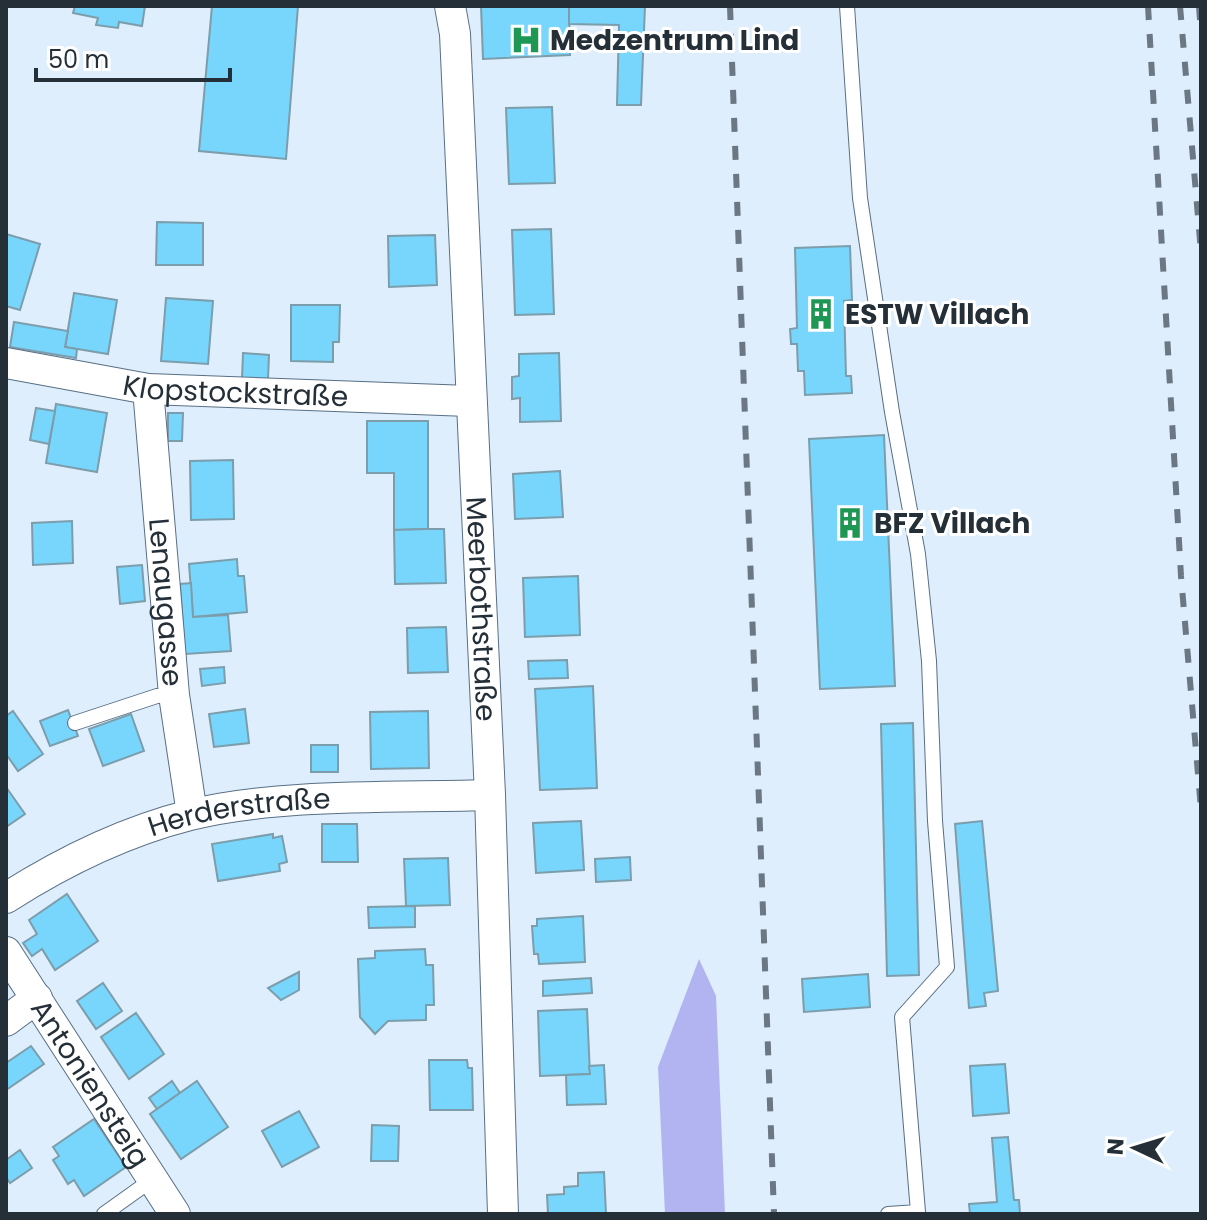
<svg xmlns="http://www.w3.org/2000/svg" width="1207" height="1220" font-family="Poppins,sans-serif">
<rect width="100%" height="100%" fill="#deeefc"/>
<!-- green -->
<path fill="#b2b4f2" d="M699,959L716,996L725,1214H665L658,1067Z"/>
<!-- building -->
<g fill="#78d6fc" stroke="#7c9dab" stroke-width="2">
<path d="M75,6H145L142,26L119,22L118,28L96,25L98,18L73,13Z"/>
<path d="M212,6H298L286,159L199,151Z"/>
<path d="M481,6H569L570,55L483,59Z"/>
<path d="M569,6H645L641,105H617L619,25L569,24Z"/>
<path d="M552,107L555,183L509,184L506,108Z"/>
<path d="M157,222L203,223V265H156Z"/>
<path d="M551,229L554,314L515,315L512,230Z"/>
<path d="M6,234L40,244L20,310L6,306Z"/>
<path d="M435,235L437,285L389,287L388,236Z"/>
<path d="M850,246L852,300L844,301L846,376H851L852,393L805,395L804,371H798L797,344H791L790,329L797,328L795,248Z"/>
<path d="M74,293L117,300L108,354L65,347Z"/>
<path d="M166,298L213,301L208,364L161,361Z"/>
<path d="M291,305H340L339,342H333V362L291,361Z"/>
<path d="M14,322L68,331L65,347L77,349L76,358L10,347Z"/>
<path d="M243,353L269,355L268,379L242,378Z"/>
<path d="M559,353L561,421L520,422V398L512,399V377L519,376V354Z"/>
<path d="M56,404L107,413L97,472L46,463Z"/>
<path d="M36,408L55,411L49,444L30,440Z"/>
<path d="M168,413H183L182,441H168Z"/>
<path d="M367,421H428V529L394,530V473H367Z"/>
<path d="M884,435L895,686L820,689L809,439Z"/>
<path d="M233,460L234,519L191,520L190,461Z"/>
<path d="M560,471L563,517L515,519L513,474Z"/>
<path d="M72,521L73,563L33,565L32,523Z"/>
<path d="M428,529H444L446,583L395,584L394,530Z"/>
<path d="M237,559L238,576H244L247,612L193,617L189,564Z"/>
<path d="M142,565L145,601L120,604L117,567Z"/>
<path d="M578,576L580,635L525,637L523,578Z"/>
<path d="M191,583L193,617L228,615L231,651L185,654L180,584Z"/>
<path d="M446,627L448,672L408,673L407,628Z"/>
<path d="M567,660L568,678L529,679L528,661Z"/>
<path d="M224,667L225,683L202,686L200,669Z"/>
<path d="M593,686L597,788L540,790L535,689Z"/>
<path d="M245,709L249,743L214,747L209,714Z"/>
<path d="M68,710L78,736L50,746L40,721Z"/>
<path d="M13,711L43,754L18,771L6,754V716Z"/>
<path d="M428,711L429,768L371,769L370,712Z"/>
<path d="M131,714L144,751L103,766L89,729Z"/>
<path d="M913,723L919,975L887,976L881,724Z"/>
<rect x="311" y="745" width="27" height="27"/>
<path d="M6,787L25,814L6,827Z"/>
<path d="M581,821L584,870L536,873L533,823Z"/>
<path d="M982,821L998,991L984,993L986,1006L969,1008L955,824Z"/>
<path d="M322,824H357L358,862H322Z"/>
<path d="M273,834V838L282,836L287,862L279,864L280,871L218,881L212,844Z"/>
<path d="M630,857L631,880L596,882L595,859Z"/>
<path d="M448,858L450,905L406,906L404,859Z"/>
<path d="M67,894L98,941L55,970L42,949L32,956L23,943L37,934L29,920Z"/>
<path d="M415,906V927L369,928L368,907Z"/>
<path d="M583,916L585,962L539,964L538,954H534L532,926H537V919Z"/>
<path d="M425,949L426,965H433L434,1005H426V1020L388,1021L375,1034L360,1017L358,959L375,958V951Z"/>
<path d="M299,972V990L281,1000L268,988Z"/>
<path d="M868,974L870,1007L804,1012L802,979Z"/>
<path d="M591,978L592,993L543,996V981Z"/>
<path d="M103,983L122,1011L96,1029L77,1001Z"/>
<path d="M587,1009L590,1074L540,1076L538,1011Z"/>
<path d="M136,1013L164,1054L129,1079L101,1037Z"/>
<path d="M31,1046L44,1064L6,1090V1063Z"/>
<path d="M429,1060H467L468,1068H472L473,1110H430Z"/>
<path d="M1005,1064L1009,1113L973,1116L970,1066Z"/>
<path d="M604,1065L606,1104L567,1105L566,1075L590,1074L589,1066Z"/>
<path d="M172,1081L180,1093L157,1109L149,1098Z"/>
<path d="M197,1081L228,1127L181,1159L150,1114Z"/>
<path d="M299,1111L319,1147L282,1167L262,1131Z"/>
<path d="M94,1119L126,1167L84,1196L74,1180L68,1184L53,1160L59,1156L53,1147Z"/>
<path d="M372,1125L399,1126L398,1161H371Z"/>
<path d="M1008,1137L1014,1200H1019L1020,1214H970L969,1204L997,1202L992,1138Z"/>
<path d="M20,1150L32,1168L10,1183L6,1177V1160Z"/>
<path d="M604,1172L606,1214H548L547,1195L564,1194V1187L578,1186V1173Z"/>
</g>
<g fill="none" stroke-linecap="round" stroke-linejoin="round">
<defs>
<g id="lane">
<path d="M847,6L860,198L892,412L918,554L929,661L935,821L947,967L902,1017L918,1212L888,1214"/>
<path d="M75,723L157,696L174,695"/>
<path d="M104,1214L153,1179"/>
</g>
<g id="street">
<path id="s1" d="M450,6L455,34L490,795L503,1214"/>
<path id="s2" d="M6,363L148,389L469,401"/>
<path id="s3" d="M148,389L174,695L192,814"/>
<path id="s4" d="M6,898C64,861 123,832 190,815C278,793 397,798 490,795"/>
<path id="s5" d="M6,952L175,1214"/>
<path d="M6,1021L37,998"/>
</g>
</defs>
<!-- lane casing -->
<use href="#lane" stroke="#586f84" stroke-width="16"/>
<!-- street casing -->
<use href="#street" stroke="#586f84" stroke-width="32"/>
<!-- lane -->
<use href="#lane" stroke="#fff" stroke-width="14"/>
<!-- street -->
<use href="#street" stroke="#fff" stroke-width="30"/>
<!-- rail -->
<g stroke="#6b7782" stroke-width="6" stroke-dasharray="14 14" stroke-linecap="butt">
<path d="M730,6L774,1214"/>
<path d="M1148,6L1181,576L1201,809"/>
<path d="M1180,6L1201,252"/>
<path d="M1199,6L1201,33"/>
</g>
</g>
<!-- icons -->
<defs>
<symbol id="hospital-bare" viewBox="-9 -9 18 18"><path d="M-5-5h3v3.5h4V-5h3V5h-3V1.5h-4V5h-3Z" fill="#1f9754" stroke="#fff" stroke-width="2.5" paint-order="stroke"/></symbol>
<symbol id="building-bare" viewBox="-9 -9 18 18"><path d="M-4-6H4V6H1V3H-1V6H-4ZM-2.5-4.3h1.7v1.8h-1.7ZM.8-4.3h1.7v1.8H.8ZM-2.5-1h1.7V.8h-1.7ZM.8-1h1.7V.8H.8Z" fill="#1f9754" stroke="#fff" stroke-width="2.5" paint-order="stroke"/></symbol>
</defs>
<g fill-rule="evenodd">
<use href="#hospital-bare" x="504" y="18" width="44" height="44"/>
<use href="#building-bare" x="799" y="292" width="44" height="44"/>
<use href="#building-bare" x="828" y="501" width="44" height="44"/>
</g>
<g text-anchor="middle" dominant-baseline="central" stroke-width="6" stroke-linejoin="round" paint-order="stroke">
<!-- poi labels -->
<g font-size="28" font-weight="bold" fill="#252f38" stroke="#fff" text-anchor="start">
<text x="550" y="40">Medzentrum Lind</text>
<text x="845" y="314">ESTW Villach</text>
<text x="874" y="523">BFZ Villach</text>
</g>
<!-- street labels -->
<g font-size="28" fill="#252f38" stroke="#fff">
<text stroke="none"><textPath href="#s2" startOffset="232">Klopstockstraße</textPath></text>
<text stroke="none"><textPath href="#s3" startOffset="214">Lenaugasse</textPath></text>
<text stroke="none"><textPath href="#s1" startOffset="604">Meerbothstraße</textPath></text>
<text stroke="none"><textPath href="#s4" startOffset="252">Herderstraße</textPath></text>
<text stroke="none"><textPath href="#s5" startOffset="156">Antoniensteig</textPath></text>
</g>
</g>
<!-- border -->
<rect width="1207" height="1220" fill="none" stroke="#252f38" stroke-width="16"/>
<!-- north arrow -->
<g transform="translate(1135 1148) rotate(274)" stroke="#ffffff" stroke-width="6" paint-order="stroke">
<path d="M0-6L14 30L0 20L-14 30Z" fill="#252f38"/>
<text y="-12" font-size="22" font-weight="bold" text-anchor="middle" fill="#252f38">N</text>
</g>
<!-- scale -->
<path d="M36 68v12h194v-12" fill="none" stroke="#252f38" stroke-width="4"/>
<text x="48" y="68" font-size="24" fill="#252f38" stroke="#ffffff" stroke-width="6" paint-order="stroke">50 m</text>
</svg>
